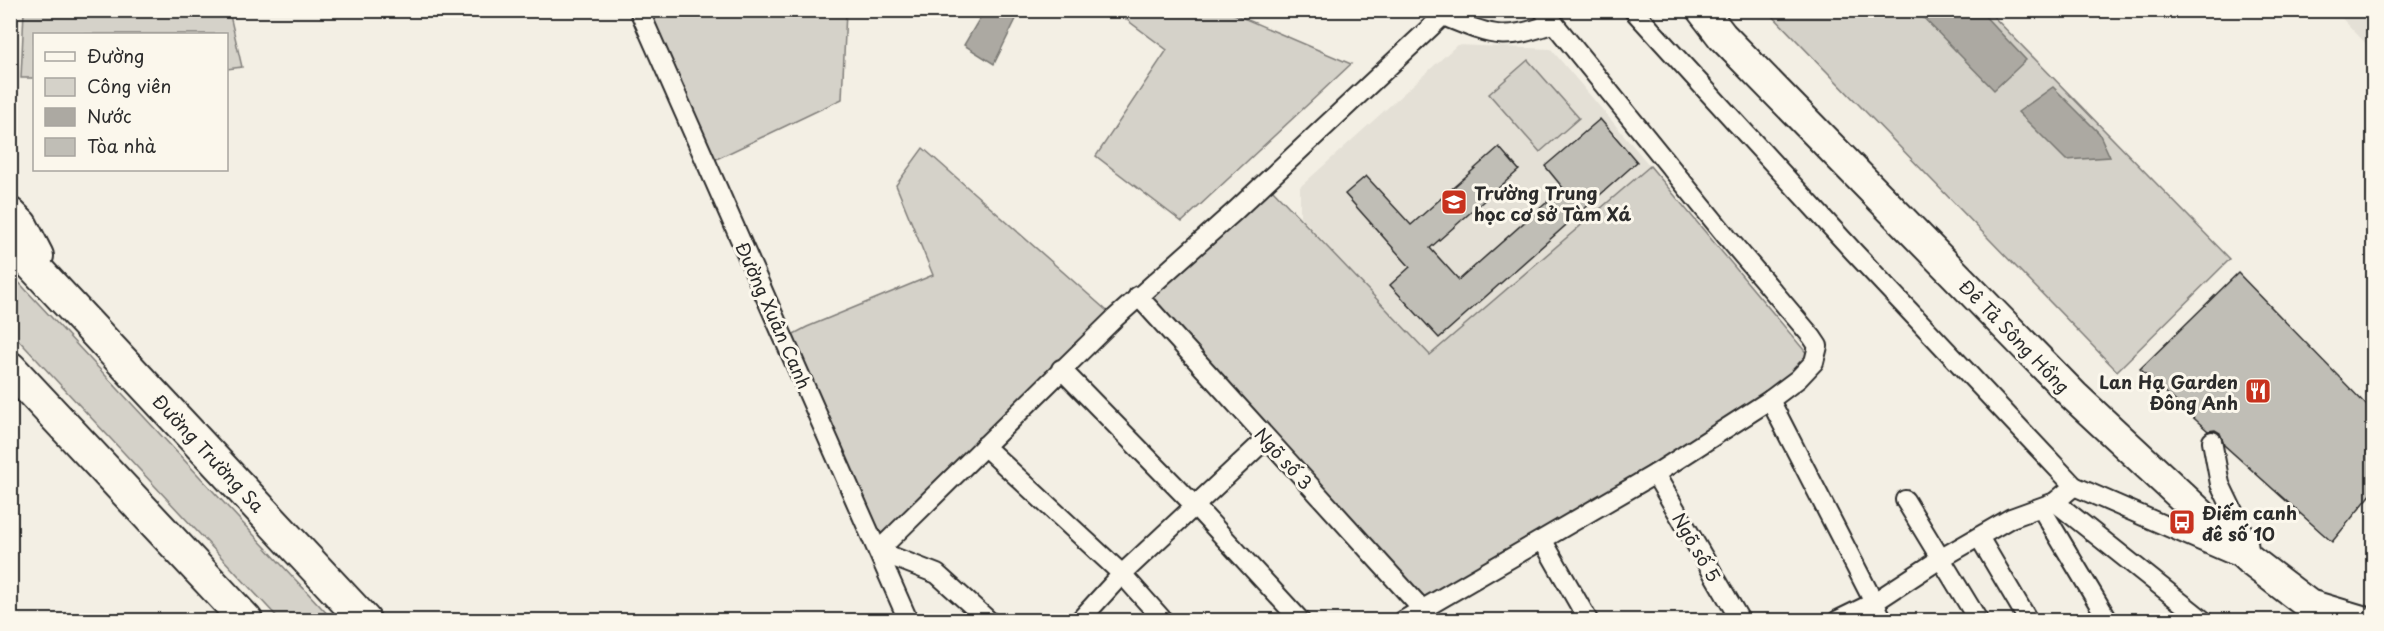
<svg xmlns="http://www.w3.org/2000/svg" width="2384" height="631" font-family="'Playpen Sans',sans-serif">
<rect width="100%" height="100%" fill="#f3efe4"/>
<filter id="ink" filterUnits="userSpaceOnUse"><feTurbulence type="fractalNoise" baseFrequency=".0167" numOctaves="2"/><feDisplacementMap in="SourceGraphic" scale="12" xChannelSelector="R" yChannelSelector="G"/><feConvolveMatrix kernelMatrix="1 2 1 2 8 2 1 2 1" color-interpolation-filters="sRGB"/></filter>
<g filter="url(#ink)">
<!-- built -->
<g fill="#e4e0d6">
<path d="M2335,11H2373V51Z"/>
<path d="M1457,45L1551,49L1650,166L1429,356L1300,216V187Z"/>
</g>
<!-- green -->
<g fill="#d5d2c9" stroke="#807e7a" stroke-width="1.5">
<path d="M24,11H229L242,67L227,69L226,34H34V78H21Z"/>
<path d="M639,11H846L842,99L706,164Z"/>
<path d="M1115,11H1227L1351,64L1182,222L1096,156L1167,50Z"/>
<path d="M1768,11H1988L2230,259L2117,371Z"/>
<path d="M1528,60L1579,118L1540,152L1489,94Z"/>
<path d="M923,148L1115,318L878,551L784,339L807,327L933,275L896,185Z"/>
<path d="M1650,166L1814,362L1422,609L1138,296L1272,189L1430,355Z"/>
<path d="M11,274L333,620H280L11,332Z"/>
</g>
<!-- water -->
<g fill="#aca9a2" stroke="#787772" stroke-width="1.5">
<path d="M984,11H1020L994,64L964,45Z"/>
<path d="M1917,11H1980L2026,60L1994,90Z"/>
<path d="M2053,87L2099,133L2110,157L2066,160L2018,112Z"/>
</g>
<!-- building -->
<g fill="#c0beb6" stroke="#2b2b2b" stroke-width="1.5">
<path d="M1600,119L1637,162L1439,338L1390,285L1410,267L1345,194L1366,176L1411,225L1499,147L1519,170L1430,248L1459,280L1563,188L1545,166Z"/>
<path d="M2238,273L2373,412V492L2332,542L2224,445L2220,433L2215,430L2208,431L2140,369Z"/>
</g>
<g fill="none" stroke-linecap="round" stroke-linejoin="round">
<defs>
<g id="minor">
<path d="M639,10L908,620"/>
<path d="M1633,10L1854,252L2074,486"/>
<path d="M1443,16C1493,36 1502,42 1554,23"/>
<path d="M1138,296L1422,609L1429,620"/>
<path d="M1061,369L1195,506L1300,620"/>
<path d="M1770,400L1883,620"/>
<path d="M2212,441L2220,484L2248,542L2250,558"/>
<path d="M984,446L1122,574L1163,620"/>
<path d="M1655,474L1740,620"/>
<path d="M1905,500L1978,620"/>
<path d="M2055,502L2203,620"/>
<path d="M2041,508L2108,620"/>
<path d="M1979,537L2028,620"/>
<path d="M1543,541L1588,620"/>
<path d="M988,620L937,574L878,551L1115,318L1235,211L1449,10"/>
<path d="M1080,620L1122,574L1266,439"/>
<path d="M1404,620L1655,474L1770,400L1798,379L1814,362L1818,346L1812,337L1727,237L1543,10"/>
<path d="M1838,620L1873,603L1940,559L2011,518L2055,502L2074,486L2235,556"/>
</g>
<path id="primary" d="M1702,10L1722,36L2074,396L2250,560L2309,605L2359,620"/>
<g id="trunk">
<path d="M10,214L21,225L37,256"/>
<path d="M10,241L364,620"/>
<path d="M10,368L246,620"/>
</g>
</defs>
<!-- minor casing -->
<use href="#minor" stroke="#2b2b2b" stroke-width="22"/>
<!-- primary casing -->
<use href="#primary" stroke="#2b2b2b" stroke-width="34"/>
<!-- trunk casing -->
<use href="#trunk" stroke="#2b2b2b" stroke-width="36"/>
<!-- minor -->
<use href="#minor" stroke="#fbf7ec" stroke-width="18"/>
<!-- primary -->
<use href="#primary" stroke="#fbf7ec" stroke-width="30"/>
<!-- trunk -->
<use href="#trunk" stroke="#fbf7ec" stroke-width="32"/>
</g>
</g>
<!-- icons -->
<defs>
<symbol id="school-square" viewBox="-11 -11 22 22"><rect x="-9" y="-9" width="18" height="18" rx="4" fill="#c8321e" stroke="#fbf7ec"/><path d="M0-5L7-2L0 1L-7-2ZM-4 1L0 2.5L4 1V4Q0 6-4 4Z" fill="#fff"/></symbol>
<symbol id="restaurant-square" viewBox="-11 -11 22 22"><rect x="-9" y="-9" width="18" height="18" rx="4" fill="#c8321e" stroke="#fbf7ec"/><path d="M-5-6h1v4h1v-4h1v4h1v-4h1v5L-1.5 .5V6h-2V.5L-5-1ZM5-6V6H3V1.5H1.5Q1.5-4 5-6Z" fill="#fff"/></symbol>
<symbol id="bus-square" viewBox="-11 -11 22 22"><rect x="-9" y="-9" width="18" height="18" rx="4" fill="#c8321e" stroke="#fbf7ec"/><path d="M-5-6H5V4H4V6H2V4H-2V6H-4V4H-5ZM-3.5-4V0h7V-4ZM-3.5 1.2v1.5H-2V1.2ZM2 1.2v1.5H3.5V1.2Z" fill="#fff"/></symbol>
</defs>
<g fill-rule="evenodd">
<use href="#school-square" x="1439" y="187" width="30" height="30"/>
<use href="#restaurant-square" x="2243" y="376" width="30" height="30"/>
<use href="#bus-square" x="2167" y="507" width="30" height="30"/>
</g>
<g text-anchor="middle" dominant-baseline="central" stroke-width="6" stroke-linejoin="round" paint-order="stroke">
<!-- poi labels -->
<g font-size="18" font-weight="bold" fill="#2b2b2b" stroke="#fbf7ec" text-anchor="start">
<text x="1474" y="192">Trường Trung<tspan x="1474" dy="21">học cơ sở Tàm Xá</tspan></text>
<text x="2238" y="381" text-anchor="end">Lan Hạ Garden<tspan x="2238" dy="21">Đông Anh</tspan></text>
<text x="2202" y="512">Điếm canh<tspan x="2202" dy="21">đê số 10</tspan></text>
</g>
<!-- street labels -->
<g font-size="18" fill="#2b2b2b" stroke="#fbf7ec">
<text transform="translate(774 315) rotate(66)">Đường Xuân Canh</text>
<text transform="translate(2015 336) rotate(46)">Đê Tả Sông Hồng</text>
<text transform="translate(209 453) rotate(47)">Đường Trường Sa</text>
<text transform="translate(1284 458) rotate(48)">Ngõ số 3</text>
<text transform="translate(1697 547) rotate(60)">Ngõ số 5</text>
</g>
</g>
<!-- margin -->
<rect width="2384" height="631" fill="none" stroke="#fbf7ec" stroke-width="36"/>
<rect x="18" y="18" width="2348" height="595" fill="none" stroke="#2b2b2b" stroke-width="2" filter="url(#ink)"/>
<!-- legend -->
<rect x="33" y="33" width="195" height="138" fill="#fbf7ec" stroke="#a8a59f" stroke-width="1.5"/>
<rect x="45" y="52" width="30" height="9" fill="#fbf7ec" stroke="#a8a59f" stroke-width="1.5"/>
<text x="87" y="63" font-size="18" fill="#2b2b2b">Đường</text>
<rect x="45" y="78" width="30" height="18" fill="#d5d2c9" stroke="#a8a59f" stroke-width="1.5"/>
<text x="87" y="93" font-size="18" fill="#2b2b2b">Công viên</text>
<rect x="45" y="108" width="30" height="18" fill="#aca9a2" stroke="#a8a59f" stroke-width="1.5"/>
<text x="87" y="123" font-size="18" fill="#2b2b2b">Nước</text>
<rect x="45" y="138" width="30" height="18" fill="#c0beb6" stroke="#a8a59f" stroke-width="1.5"/>
<text x="87" y="153" font-size="18" fill="#2b2b2b">Tòa nhà</text>
</svg>
